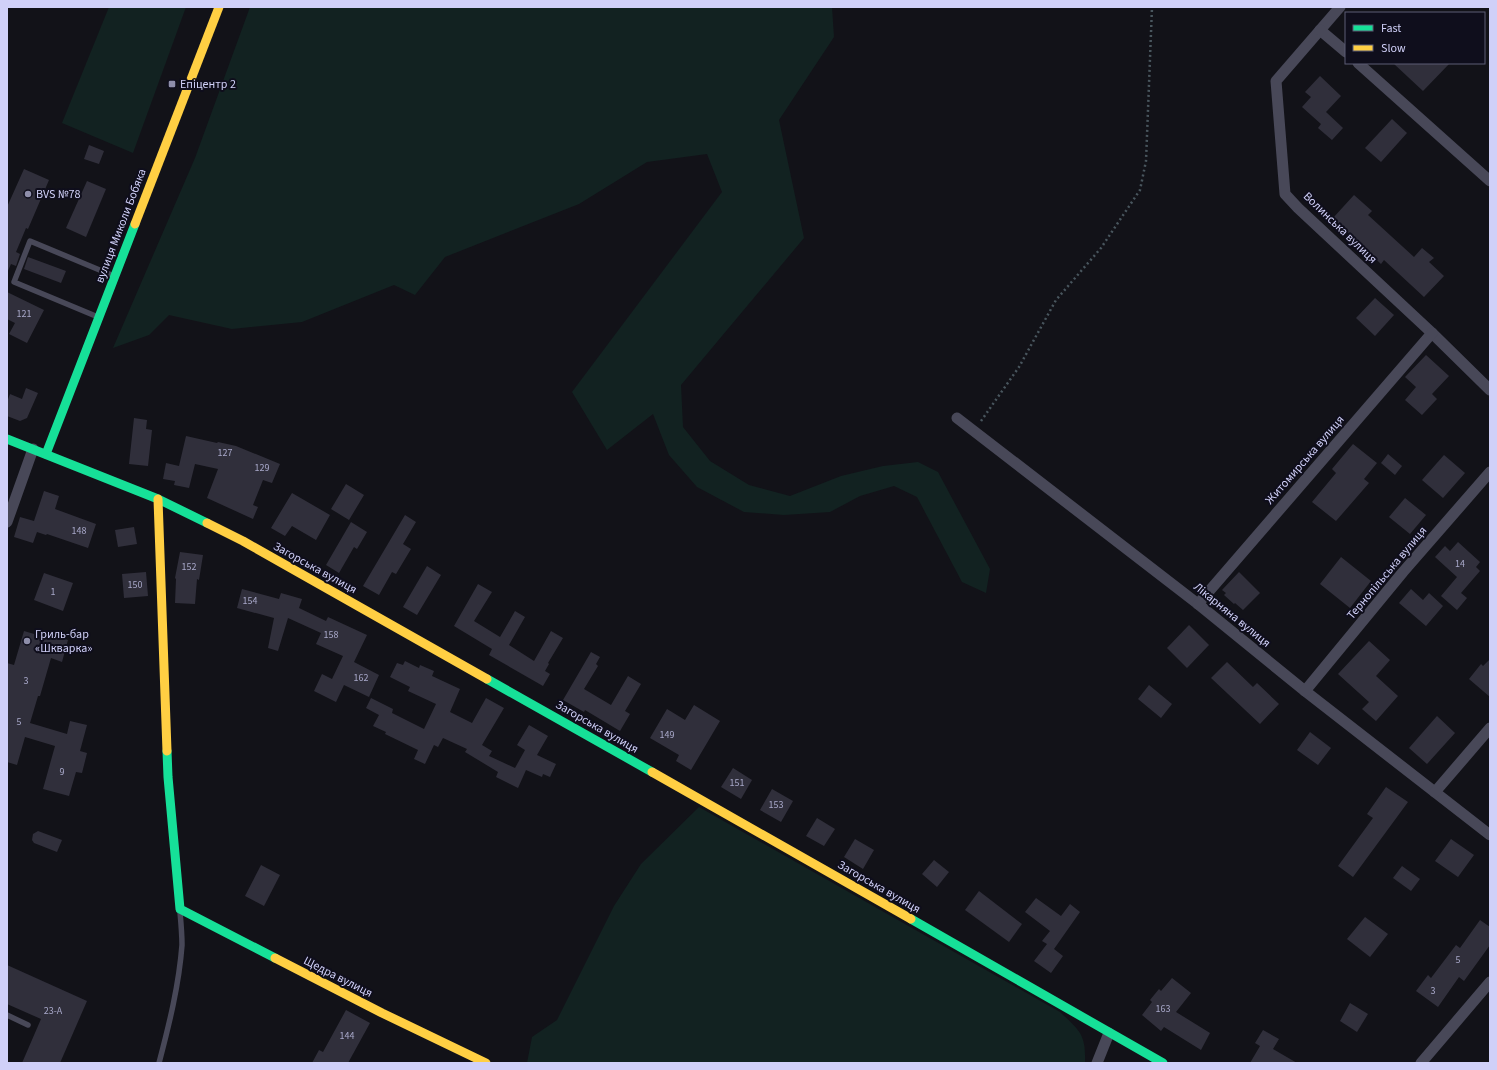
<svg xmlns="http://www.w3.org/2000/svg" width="1497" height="1070" font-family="'Source Sans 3',sans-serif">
<rect width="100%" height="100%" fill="#121218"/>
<!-- green -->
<g fill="#122221">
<path d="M109,7H186L133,153L62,123Z"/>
<path d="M250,7H832L834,37L779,120L804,238L681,385L683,427L710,461L749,485L790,496L841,476L883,466L918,462L938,472L990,569L986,593L962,582L917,497L894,486L860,496L830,512L784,515L744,512L697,487L669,455L653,414L607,450L572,392L722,192L707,154L647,162L579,204L445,257L415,295L394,285L302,322L232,329L169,315L149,335L113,348L195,158Z"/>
<path d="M699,807L1060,1012C1080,1031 1086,1034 1085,1063H527L532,1037L557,1020L614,906L641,864Z"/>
</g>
<!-- building -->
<g fill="#302f3b">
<path d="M1393,63H1450L1423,91Z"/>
<path d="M1320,76L1341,96L1326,112L1343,128L1332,140L1318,128L1321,124L1302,107L1311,97L1305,92Z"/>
<path d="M1392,119L1407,133L1381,162L1365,148Z"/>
<path d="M89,145L104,151L99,164L84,159Z"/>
<path d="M24,169L49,180L28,229L26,228L16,252L20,254L16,266L11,264L7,273V207Z"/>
<path d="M87,181L106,189L86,237L66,228Z"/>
<path d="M1354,195L1372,211L1368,215L1414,257L1422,248L1434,258L1429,262L1444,276L1424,297L1384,260L1381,264L1333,218Z"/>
<path d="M28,257L66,271L61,283L24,269Z"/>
<path d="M7,292L44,310L27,343L9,334L15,323L7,319Z"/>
<path d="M1375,298L1394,315L1375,336L1356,318Z"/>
<path d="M1426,355L1449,376L1432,394L1437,399L1422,415L1405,400L1416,387L1405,377Z"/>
<path d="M26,388L38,393L27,418L20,421L7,416V402L10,394L22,399Z"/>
<path d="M134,418L147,420L146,429L152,430L148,466L129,464Z"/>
<path d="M186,436L217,443L218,442L236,446L280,464L272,483L263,480L253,505L258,507L253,519L207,498L218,469L195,464L189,488L174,485L175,481L163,479L166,463L179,466Z"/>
<path d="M1353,444L1377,463L1364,479L1369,483L1336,521L1312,502L1336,473L1332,469Z"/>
<path d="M1388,454L1402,466L1395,475L1381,463Z"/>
<path d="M1444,455L1465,473L1443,498L1422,480Z"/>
<path d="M346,484L364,495L349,520L331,509Z"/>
<path d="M44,491L59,496L55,509L96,524L88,548L47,534L46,535L37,532L33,543L14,537L20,517L34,521Z"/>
<path d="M292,493L330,515L316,540L292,526L285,536L271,528Z"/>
<path d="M1405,498L1426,515L1410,534L1389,517Z"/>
<path d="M405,515L416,522L403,544L411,549L396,574L392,572L379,595L363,586Z"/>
<path d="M351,522L367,532L357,549L354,547L339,573L326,565Z"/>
<path d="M134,527L137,544L118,547L115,530Z"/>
<path d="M1458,542L1480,562L1476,567L1480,571L1461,593L1467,598L1457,610L1441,596L1457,577L1435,557L1445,546L1450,551Z"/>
<path d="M180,552L203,555L199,580L197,579L195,604L175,603L176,579L175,578Z"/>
<path d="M1341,557L1371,581L1350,608L1320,584Z"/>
<path d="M427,566L441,575L417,615L403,607Z"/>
<path d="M146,572L148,596L124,598L122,574Z"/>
<path d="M1239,572L1260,593L1243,610L1235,603L1234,604L1224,595L1226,593L1222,590Z"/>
<path d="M44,573L73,583L63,611L34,600Z"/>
<path d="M478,584L492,592L474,621L500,637L515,611L525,617L509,645L534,661L551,631L563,638L548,663L549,664L545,671L550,674L543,686L489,655L492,649L454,626Z"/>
<path d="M242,589L279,599L281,593L302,599L299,608L326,621L328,617L367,635L354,662L379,675L369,697L344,685L336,702L314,691L322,674L332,679L343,656L316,644L321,633L288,618L278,651L268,648L274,618L237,608Z"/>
<path d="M1411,589L1423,600L1429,593L1443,606L1426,626L1399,603Z"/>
<path d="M1189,625L1209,645L1187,668L1167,648Z"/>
<path d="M24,631L41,636L43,633L68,640L62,662L51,658L40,696H38L30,723L67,734L70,721L87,725L80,751L87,753L82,773L76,772L69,796L43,789L55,746L25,737L17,765L7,762V663L14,665Z"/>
<path d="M1369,641L1390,660L1376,676L1398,696L1376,721L1362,709L1369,702L1338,674Z"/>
<path d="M591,652L600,657L596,664L598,666L584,689L611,705L628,676L641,684L625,711L630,714L620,731L585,710L584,712L563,700Z"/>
<path d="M1490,659V697L1469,679L1481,664L1483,666Z"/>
<path d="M405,661L419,668L420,665L434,671L432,676L460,689L450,712L472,723L486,698L504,708L482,745L492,751L489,756L515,768L525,750L517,745L529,725L548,736L537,755L556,764L550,777L543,774L542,777L526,770L518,788L496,777L498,772L465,752L467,749L443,738L438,747L434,745L425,764L414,759L418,750L385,734L386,732L373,726L379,715L366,708L371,698L393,709L392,713L424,729L436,704L408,691L410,687L390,677L397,663L403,665Z"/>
<path d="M1227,662L1253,687L1257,683L1279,704L1260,724L1211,678Z"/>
<path d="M1149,685L1172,704L1161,718L1138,699Z"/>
<path d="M694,705L720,721L691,770L676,761L679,755L650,738L667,709L685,720Z"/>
<path d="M1437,716L1455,733L1427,764L1409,748Z"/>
<path d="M1310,732L1331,748L1318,765L1297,750Z"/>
<path d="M733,768L752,780L741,799L721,787Z"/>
<path d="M1386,787L1408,802L1353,877L1338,866L1373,818L1367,814Z"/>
<path d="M772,789L793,801L781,822L760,810Z"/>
<path d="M817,818L835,829L824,846L806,836Z"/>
<path d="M38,831L62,840L57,852L34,843L32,840L33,834Z"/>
<path d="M855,839L874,850L863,869L844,857Z"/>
<path d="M1451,839L1474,855L1458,877L1435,861Z"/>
<path d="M934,860L949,872L937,887L922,874Z"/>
<path d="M261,865L280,875L264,906L245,896Z"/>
<path d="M1402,866L1420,879L1411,891L1393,878Z"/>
<path d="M979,891L1022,924L1009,942L965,910Z"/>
<path d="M1036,898L1061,916L1070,904L1080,912L1054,949L1063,956L1051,973L1034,961L1047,944L1042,941L1050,931L1025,912Z"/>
<path d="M1365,917L1388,934L1370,957L1347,939Z"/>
<path d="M1480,920L1490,927V945L1464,981L1459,977L1438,1007L1416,991L1428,975L1431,978L1456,945L1460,948Z"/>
<path d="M7,965L87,1001L60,1063H22L41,1019L7,1004Z"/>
<path d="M1172,978L1191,993L1176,1012L1210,1033L1201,1050L1164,1027L1161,1031L1142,1015L1152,1002L1150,1000L1159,989L1161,991Z"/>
<path d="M1350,1003L1368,1014L1357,1032L1340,1021Z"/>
<path d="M346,1010L370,1023L348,1063H312L319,1050L323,1052Z"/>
<path d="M1263,1030L1279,1039L1273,1049L1297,1063H1250L1260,1046L1255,1043Z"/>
</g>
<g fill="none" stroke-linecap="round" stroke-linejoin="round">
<!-- path -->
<path stroke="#49565e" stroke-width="2.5" stroke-dasharray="2 3" stroke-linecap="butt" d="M981,421L1019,367L1056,300L1101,248L1140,190L1146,161L1152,7"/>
<!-- lane -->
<g stroke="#484858" stroke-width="5.5">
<path d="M98,317L14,282L30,241L114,276"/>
<path d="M7,1015L28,1025"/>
<path d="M159,1063C169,1025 179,985 182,945C182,934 181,923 180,912"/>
</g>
<!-- street -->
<g stroke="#484858" stroke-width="11">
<path d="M1340,7L1276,81L1285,194L1298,208L1432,333L1490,390"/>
<path d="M1320,30L1346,52"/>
<path d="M1358,63L1490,181"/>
<path d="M957,418L1198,604L1305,691L1490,835"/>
<path d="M7,522L33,449"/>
<path d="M1198,604L1432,333"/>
<path d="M1305,691L1403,572L1490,472"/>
<path d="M1435,792L1490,728"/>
<path d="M1097,1063L1109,1033"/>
<path d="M1421,1063L1490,982"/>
</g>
<!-- fast -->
<g stroke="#16e098" stroke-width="9">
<path d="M7,439L158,499L207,523"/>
<path d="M46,454L135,224"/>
<path d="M487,679L652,772"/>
<path d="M167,751L168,777L180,909L275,958"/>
<path d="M911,919L1163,1063"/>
</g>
<!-- slow -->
<g stroke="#ffcf43" stroke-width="9">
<path d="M135,224L219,7"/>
<path d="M158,499L167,751"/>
<path d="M207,523L243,541L487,679"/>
<path d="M652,772L911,919"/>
<path d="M275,958L382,1013L486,1063"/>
</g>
</g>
<!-- markers -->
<g fill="#8e8eaa" stroke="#0f0e1c" stroke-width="1.5">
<rect x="168" y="80" width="8" height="8" rx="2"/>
<circle cx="28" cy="194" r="4"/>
<circle cx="27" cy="641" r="4"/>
</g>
<g text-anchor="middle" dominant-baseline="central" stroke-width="4" stroke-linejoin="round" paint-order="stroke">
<!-- number labels -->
<g font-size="10" fill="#a8a8c9">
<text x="24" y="314">121</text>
<text x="225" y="453">127</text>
<text x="262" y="468">129</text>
<text x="79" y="531">148</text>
<text x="1460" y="564">14</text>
<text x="189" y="567">152</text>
<text x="135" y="585">150</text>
<text x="53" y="592">1</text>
<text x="250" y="601">154</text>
<text x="331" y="635">158</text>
<text x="361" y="678">162</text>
<text x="26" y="681">3</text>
<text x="19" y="722">5</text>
<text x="667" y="735">149</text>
<text x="62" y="772">9</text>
<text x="737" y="783">151</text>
<text x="776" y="805">153</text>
<text x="1458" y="960">5</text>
<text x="1433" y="991">3</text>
<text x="1163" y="1009">163</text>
<text x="53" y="1011">23-А</text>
<text x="347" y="1036">144</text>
</g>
<!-- poi labels -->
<g font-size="12" fill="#d0d0f8" stroke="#0f0e1c" text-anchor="start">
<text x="180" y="84">Епіцентр 2</text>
<text x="36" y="194">BVS №78</text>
<text x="35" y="634">Гриль-бар<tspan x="35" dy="14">«Шкварка»</tspan></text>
</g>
<!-- street labels -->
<g font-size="12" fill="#d0d0f8" stroke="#0f0e1c">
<text transform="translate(121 226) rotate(-69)">вулиця Миколи Бобяка</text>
<text transform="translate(1340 228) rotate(44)">Волинська вулиця</text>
<text transform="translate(1305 460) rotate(-49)">Житомирська вулиця</text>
<text transform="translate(315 568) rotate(29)">Загорська вулиця</text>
<text transform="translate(1387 573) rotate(-50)">Тернопільська вулиця</text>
<text transform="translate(1232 615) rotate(39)">Лікарняна вулиця</text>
<text transform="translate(597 727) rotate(30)">Загорська вулиця</text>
<text transform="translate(879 887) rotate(30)">Загорська вулиця</text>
<text transform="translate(338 977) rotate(27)">Щедра вулиця</text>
</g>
</g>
<!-- border -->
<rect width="1497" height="1070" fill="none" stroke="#d0d0f8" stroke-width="16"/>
<!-- legend -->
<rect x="1345" y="12" width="140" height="52" fill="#0f0e1c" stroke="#5c5c74"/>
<rect x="1353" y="25" width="20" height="6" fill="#16e098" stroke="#5c5c74"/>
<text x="1381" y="32" font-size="12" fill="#d0d0f8">Fast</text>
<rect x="1353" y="45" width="20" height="6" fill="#ffcf43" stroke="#5c5c74"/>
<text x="1381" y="52" font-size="12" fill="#d0d0f8">Slow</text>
</svg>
